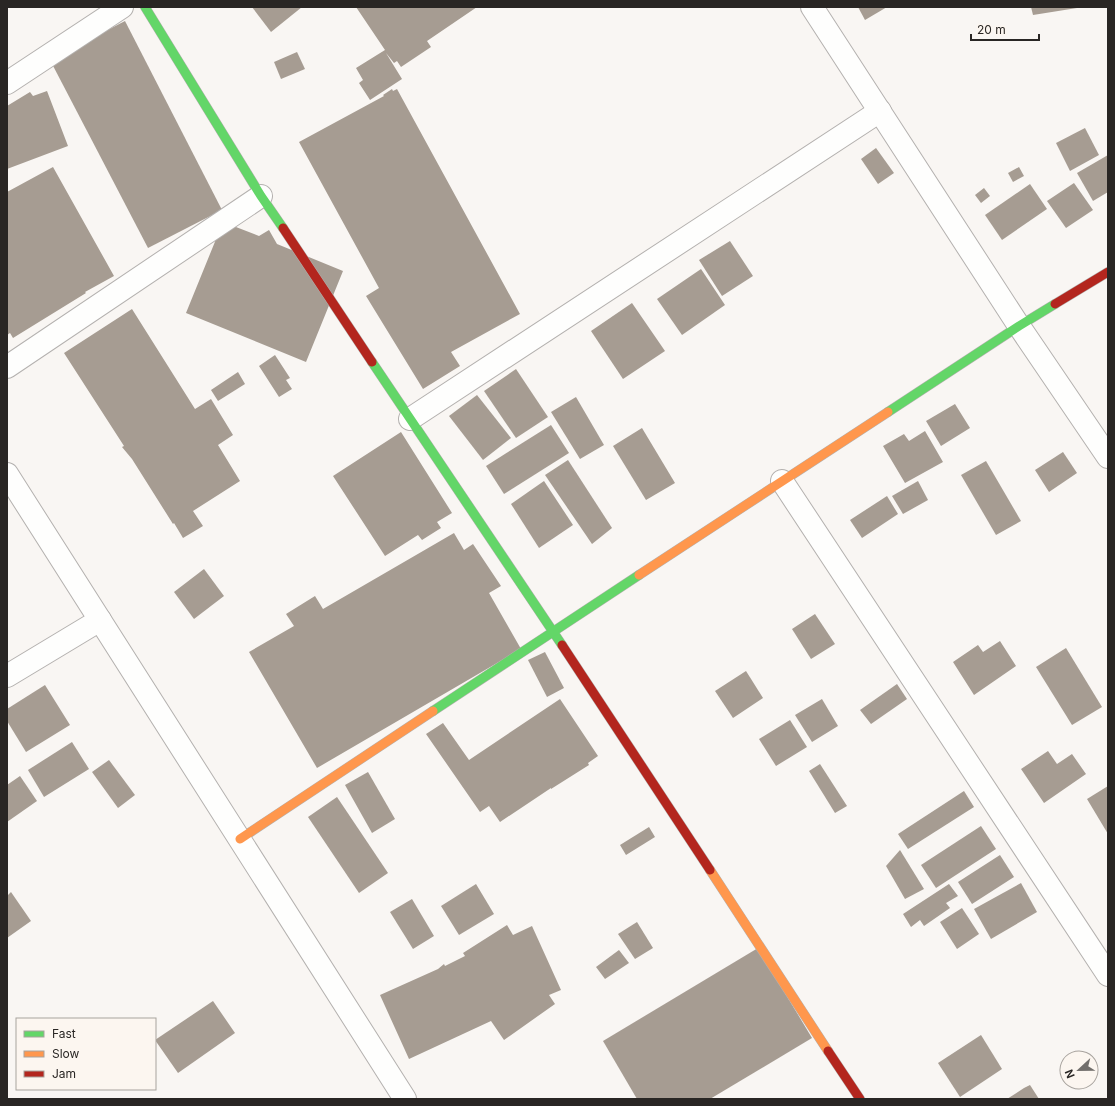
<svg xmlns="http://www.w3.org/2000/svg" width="1115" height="1106" font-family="Inter,sans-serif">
<rect width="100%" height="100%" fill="#f9f6f3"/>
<!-- building -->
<g fill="#a69c92">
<path d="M252,7H302L271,32Z"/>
<path d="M356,7H477L427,41L431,47L401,67L397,61L394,63L386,53L402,79L370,100L359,83L363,80L356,68L385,50Z"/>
<path d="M858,7H887L865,20Z"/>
<path d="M1031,7H1077V8L1033,15Z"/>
<path d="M125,21L222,210L148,248L50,60Z"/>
<path d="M297,52L305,69L281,79L274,62Z"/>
<path d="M392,89L393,91L397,89L520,314L451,352L460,366L423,389L366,296L379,288L299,142L384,96L383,95Z"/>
<path d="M47,91L68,146L7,169V106L30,92L33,96Z"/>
<path d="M1085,128L1099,155L1070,171L1056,143Z"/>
<path d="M876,148L894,173L878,184L861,159Z"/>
<path d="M1108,155V192L1093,201L1077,173Z"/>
<path d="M53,167L114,276L85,292L86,293L13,338L10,333L7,335V192Z"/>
<path d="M1019,167L1024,176L1013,182L1008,173Z"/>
<path d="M1074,183L1093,210L1066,228L1047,201Z"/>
<path d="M1030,184L1047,209L1002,240L985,215Z"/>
<path d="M984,188L990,196L981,203L975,195Z"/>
<path d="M223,222L259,236L269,230L277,244L343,271L306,362L186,313Z"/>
<path d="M730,241L753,276L722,296L699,260Z"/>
<path d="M701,269L725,305L682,335L657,299Z"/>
<path d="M632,303L665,351L623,379L591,331Z"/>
<path d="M132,309L195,409L211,399L233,435L218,445L240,481L193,511L203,526L183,538L174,523L173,524L132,459L122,447L124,446L64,353Z"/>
<path d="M275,355L290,378L286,380L292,389L279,397L259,366Z"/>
<path d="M516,369L548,417L516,438L484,391Z"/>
<path d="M238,372L245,384L218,401L211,390Z"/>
<path d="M477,395L511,438L483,460L449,416Z"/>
<path d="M576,397L604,445L580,459L551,412Z"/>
<path d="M955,404L970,428L941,446L926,421Z"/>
<path d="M551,425L569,453L504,494L486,466Z"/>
<path d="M642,428L675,483L646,500L613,446Z"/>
<path d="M925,431L943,462L905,483L883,446L904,434L909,441Z"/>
<path d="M401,432L452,513L437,522L441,528L422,540L418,535L385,556L333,476Z"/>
<path d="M1063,452L1077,473L1049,492L1035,470Z"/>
<path d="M568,460L612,528L592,544L545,475Z"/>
<path d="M986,461L1021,521L996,535L961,475Z"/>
<path d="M544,481L573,525L539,548L511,504Z"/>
<path d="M918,481L928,500L903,514L892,496Z"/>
<path d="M887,496L898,514L862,538L850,520Z"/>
<path d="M454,533L464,550L473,544L501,586L489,593L521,649L317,768L249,652L294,626L286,614L315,596L323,609Z"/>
<path d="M204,569L224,596L194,619L174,592Z"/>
<path d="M815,614L835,644L811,659L792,629Z"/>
<path d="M1000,641L1016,666L974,695L953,662L978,645L983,652Z"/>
<path d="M1066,648L1102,707L1072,725L1036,667Z"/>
<path d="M545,652L564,688L547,697L528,660Z"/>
<path d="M746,671L763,698L733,718L715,691Z"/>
<path d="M897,684L907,699L871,724L860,710Z"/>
<path d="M45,685L70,725L26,752L7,721V709Z"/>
<path d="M560,699L598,756L588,763L589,765L551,789V788L500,822L489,806L480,812L426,734L443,723L469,760Z"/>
<path d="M822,699L838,726L812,742L795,715Z"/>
<path d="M790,720L807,747L776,766L759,739Z"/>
<path d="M72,742L89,769L44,797L28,770Z"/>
<path d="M1048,751L1057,764L1072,754L1086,774L1044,803L1021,769Z"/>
<path d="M109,760L135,795L118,808L92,772Z"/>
<path d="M820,764L847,806L835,813L809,771Z"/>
<path d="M368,772L395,819L372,833L345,785Z"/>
<path d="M20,776L37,801L7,822V785Z"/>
<path d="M1108,786V834L1087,799Z"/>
<path d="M964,791L974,807L908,849L898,834Z"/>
<path d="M337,797L388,873L359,893L308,817Z"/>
<path d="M981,826L996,849L936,888L921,865Z"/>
<path d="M649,827L655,837L626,855L620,845Z"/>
<path d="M900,850L924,889L905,899L886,866Z"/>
<path d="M1000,855L1014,877L972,904L958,882Z"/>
<path d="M1021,883L1037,912L991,939L974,909Z"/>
<path d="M476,884L494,914L459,935L441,906Z"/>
<path d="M949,884L958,896L946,903L950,908L924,926L920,920L911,927L903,914Z"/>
<path d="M11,892L31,921L7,938V896Z"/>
<path d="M412,899L434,936L413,949L390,912Z"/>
<path d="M962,908L979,934L957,949L940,922Z"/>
<path d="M637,922L653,948L635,959L618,934Z"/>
<path d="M507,925L513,935L532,926L561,990L549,995L555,1004L504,1040L491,1021L409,1059L380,995L438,969L444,964L445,966L465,956L463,953Z"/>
<path d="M758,948L812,1038L710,1099H637L603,1041Z"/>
<path d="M619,950L629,963L605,979L596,967Z"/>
<path d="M213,1001L235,1033L178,1073L155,1040Z"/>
<path d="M981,1035L1002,1069L960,1097L938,1063Z"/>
<path d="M1030,1085L1039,1099H1007L1024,1088Z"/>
</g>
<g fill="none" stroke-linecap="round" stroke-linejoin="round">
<defs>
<g id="street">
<path d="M812,7L1019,326L1108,457"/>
<path d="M7,83L122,7"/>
<path d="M7,367L261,196"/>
<path d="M410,419L880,111"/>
<path d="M7,474L405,1099"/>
<path d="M782,481L1108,975"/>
<path d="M7,676L100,620"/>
</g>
<g id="fast">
<path d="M145,7L261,196L283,228"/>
<path d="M372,362L562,645"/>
<path d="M888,412L1019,326L1055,304"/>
<path d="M433,711L639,575"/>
</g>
<g id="slow">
<path d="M639,575L888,412"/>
<path d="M240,839L433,711"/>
<path d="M710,870L828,1051"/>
</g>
<g id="jam">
<path d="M283,228L372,362"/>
<path d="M1055,304L1108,272"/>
<path d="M562,645L710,870"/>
<path d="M828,1051L860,1099"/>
</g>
</defs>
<!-- street casing -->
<use href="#street" stroke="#b4b1af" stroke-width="24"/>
<!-- fast casing -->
<use href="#fast" stroke="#b4b1af" stroke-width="10"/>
<!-- slow casing -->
<use href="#slow" stroke="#b4b1af" stroke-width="10"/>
<!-- jam casing -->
<use href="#jam" stroke="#b4b1af" stroke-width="10"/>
<!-- street -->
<use href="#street" stroke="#fefefd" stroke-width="22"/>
<!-- fast -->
<use href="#fast" stroke="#63d668" stroke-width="9"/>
<!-- slow -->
<use href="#slow" stroke="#ff974d" stroke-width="9"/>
<!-- jam -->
<use href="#jam" stroke="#b3261e" stroke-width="9"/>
</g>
<!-- border -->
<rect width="1115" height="1106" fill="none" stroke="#292624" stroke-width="16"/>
<!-- legend -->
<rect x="16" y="1018" width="140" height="72" fill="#fcf6f0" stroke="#a8a39e"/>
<rect x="24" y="1031" width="20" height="6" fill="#63d668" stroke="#a8a39e"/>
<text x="52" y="1038" font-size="12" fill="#292624">Fast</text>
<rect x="24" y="1051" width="20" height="6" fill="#ff974d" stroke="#a8a39e"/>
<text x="52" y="1058" font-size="12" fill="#292624">Slow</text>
<rect x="24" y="1071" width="20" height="6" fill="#b3261e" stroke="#a8a39e"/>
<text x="52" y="1078" font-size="12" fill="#292624">Jam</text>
<!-- north arrow -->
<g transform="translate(1079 1070) rotate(248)"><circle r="19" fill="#fcf6f0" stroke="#a8a39e"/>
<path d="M0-3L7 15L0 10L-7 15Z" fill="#726f6c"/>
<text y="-6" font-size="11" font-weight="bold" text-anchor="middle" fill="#292624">N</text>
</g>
<!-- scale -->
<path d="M971 34v6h68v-6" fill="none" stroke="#292624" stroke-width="2"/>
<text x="977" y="34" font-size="12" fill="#292624" stroke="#fcf6f0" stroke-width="3" paint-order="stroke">20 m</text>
</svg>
